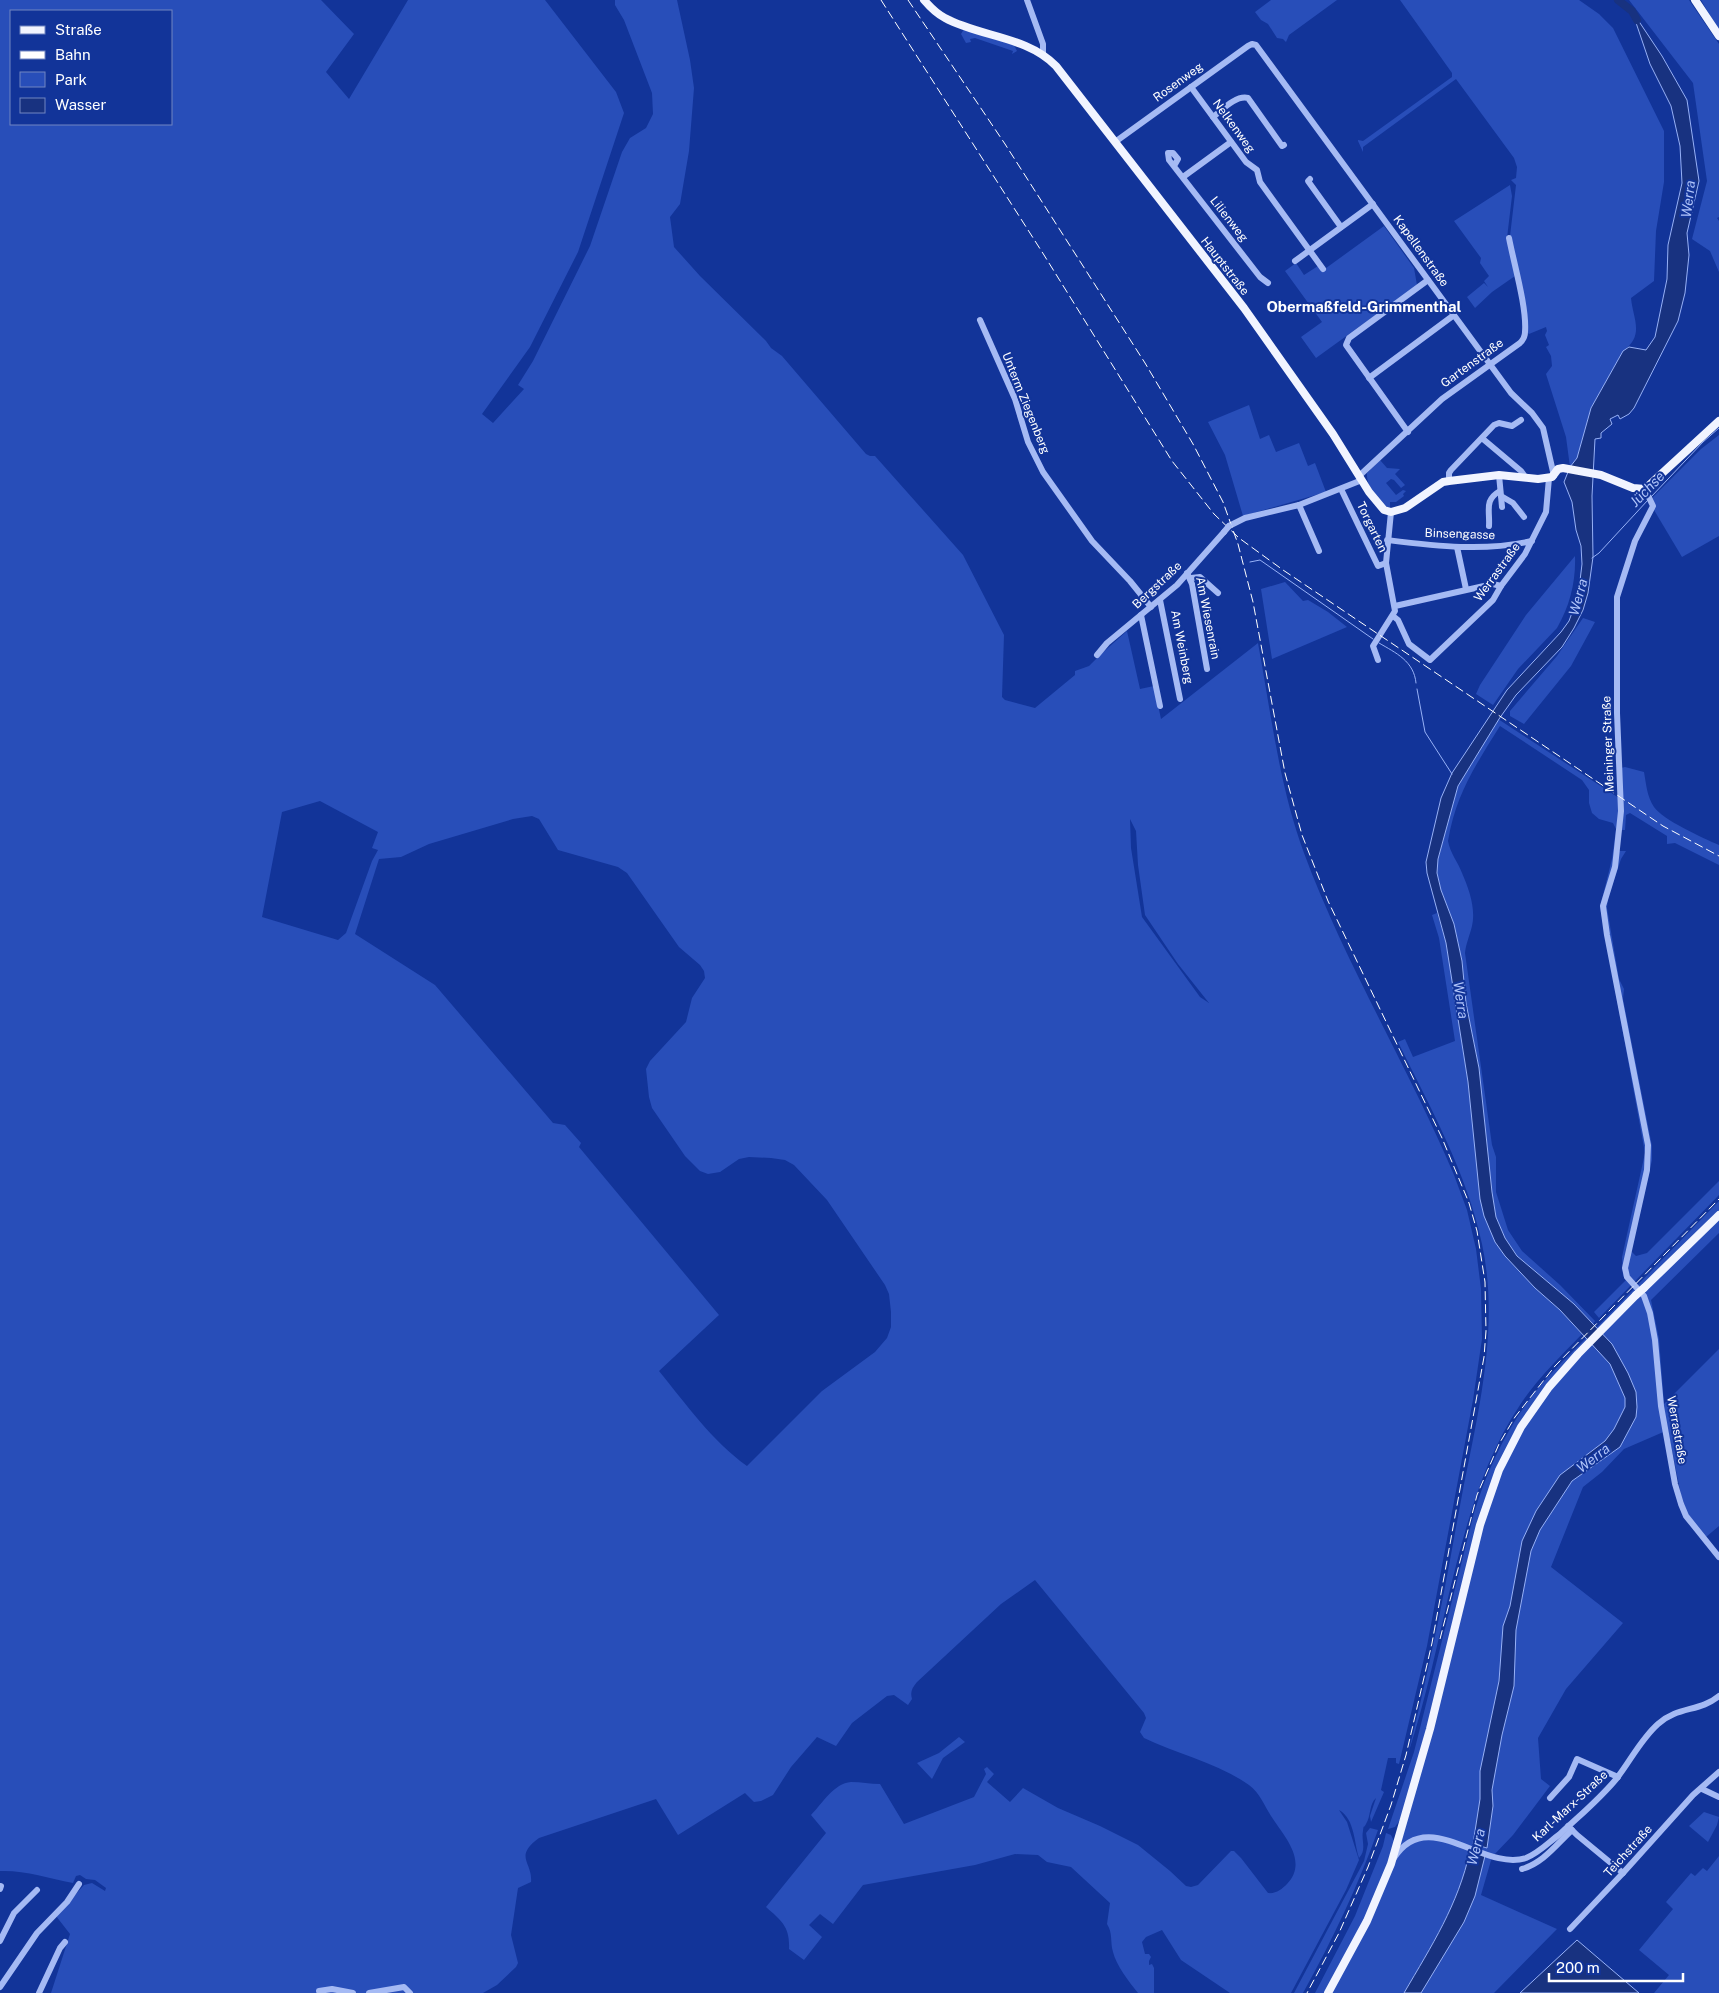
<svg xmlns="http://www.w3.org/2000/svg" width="1719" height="1993" font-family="'Public Sans',sans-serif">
<rect width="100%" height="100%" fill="#123499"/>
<!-- green -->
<g fill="#284eb9" fill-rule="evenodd">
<path d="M0,0H321L354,34L326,72L349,99L408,0H545L616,92L624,113L578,252L530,347L482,414L493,423L524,389L518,385L533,361L590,246L622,152L630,138L646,128L653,114L652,93L624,20L615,5V0H677L690,60L694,88L689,151L680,204L670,217L674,247L700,276L766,341L771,348L782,356L866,454L870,456H875L963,555L1004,635L1002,697L1005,700L1035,708L1075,675V671L1089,666L1100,655L1127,631L1140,689L1154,686L1161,719L1258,643C1271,713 1279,785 1304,853C1345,964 1408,1066 1454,1175L1467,1210L1476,1249L1481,1289L1482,1339L1473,1400L1427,1646L1399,1764L1396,1763V1758H1388L1381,1790L1384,1792L1371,1822L1370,1816L1376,1798C1369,1804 1371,1816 1366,1824C1363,1830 1364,1823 1363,1831C1361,1840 1367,1850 1359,1858C1354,1843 1355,1819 1339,1810L1347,1822L1359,1860L1346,1890L1291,1993H1230L1181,1960L1162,1930L1146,1937L1142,1942L1145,1954H1149L1151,1957L1149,1961V1965L1152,1964L1154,1968V1993H1138C1129,1982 1116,1965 1113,1952C1110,1942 1113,1933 1107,1924L1110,1903L1071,1867L1047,1862L1038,1855L1015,1854L975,1865L863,1885L833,1924L820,1914L809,1925L822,1937L804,1960L789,1949C790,1927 782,1921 766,1907L826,1833L811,1815C822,1804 834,1783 851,1782C861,1782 870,1784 880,1784L904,1824L974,1797L986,1774L984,1769L987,1767L994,1774L987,1782L1010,1802L1023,1788L1058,1808L1100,1826L1138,1845L1170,1871L1186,1886L1191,1887L1198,1885L1231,1851H1234L1241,1858L1268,1893C1276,1894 1282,1889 1287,1884C1309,1861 1283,1835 1271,1816C1264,1805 1260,1793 1249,1785C1220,1764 1177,1754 1144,1738L1140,1732L1146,1718L1144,1713L1035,1580L1001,1604L917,1682C912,1688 910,1692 912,1699L908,1705L894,1695L887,1696L852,1723L836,1746L817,1737L791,1767L773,1795L761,1801L754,1802L745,1793L678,1835L656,1799L539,1838C513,1857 533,1862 531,1882L518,1888L511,1935L518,1963L516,1967L497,1985L483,1993H51L70,1934L56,1916L84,1885L92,1883L105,1891L106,1888L95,1880L86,1879L80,1875L76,1876L73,1883C48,1878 24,1870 0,1871ZM11,11H171V124H11ZM320,801L378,832L372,848L378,850L372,861L346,933L338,940L262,917L282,812ZM532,816L539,819L558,850L618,867L627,873L679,947L700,965L704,971L705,978L692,998L686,1022L650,1061L646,1069L649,1097L652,1108L685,1156L700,1171L708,1174L720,1172L739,1159L749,1157L771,1158L785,1160L794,1165L827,1200L885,1285L889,1294L891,1312V1327L887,1338L875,1352L822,1391L747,1466C712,1441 686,1404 659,1371L719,1315L579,1147L581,1143L565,1125L553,1123L435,985L355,934L379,859L401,857L429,844L513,819ZM1130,819L1136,831L1138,865L1145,915L1178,964L1209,1003L1200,997L1142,917L1131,848Z"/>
<path d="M1271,0H1337L1289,35L1286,42L1283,39L1277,38L1268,24L1261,20L1255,12Z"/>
<path d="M1400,0H1579L1599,14L1613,28L1664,131V182L1656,231L1654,281L1631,298C1633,319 1645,335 1623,351L1591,408L1577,458L1570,467L1566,437L1546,374L1552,366L1551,356L1546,347L1549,345L1545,335L1547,331L1546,327L1529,334L1527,332L1510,236L1516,185L1511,180L1516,178L1517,167L1514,158L1456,79L1363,147V152L1358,141V140L1363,141L1452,77V73Z"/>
<path d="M1629,0H1689L1719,44V217L1717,218L1719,221V272L1710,251L1692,239L1707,181L1693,83Z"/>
<path d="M1701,0H1719V31Z"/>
<path d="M964,29L1014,45L1017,51L1012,54L1013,51L975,38L970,39L971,42L966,43L961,34Z"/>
<path d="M1510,185L1512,196L1507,238L1515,276L1492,292L1475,308L1467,297L1484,283L1488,287L1484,281L1489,276L1480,263L1481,258L1454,221Z"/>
<path d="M1384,226L1414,268L1417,285L1316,358L1301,337L1322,322L1285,271L1296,263L1304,275L1318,266L1322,271Z"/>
<path d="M1249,405L1260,439L1269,435L1276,452L1299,443L1308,466L1315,463L1326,492L1243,516L1225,455L1208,422Z"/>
<path d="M1719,435V536L1682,557L1654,510L1653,497L1701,449Z"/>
<path d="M1380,460L1387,468L1400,469L1395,474L1405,485L1401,488L1394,480L1391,479L1386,483L1396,495L1403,490L1406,491L1403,494L1404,496L1396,502H1390V508C1378,504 1366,486 1367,473Z"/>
<path d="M1575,556C1576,581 1570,606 1557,628L1518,669L1493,705L1476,694L1480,685L1526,615Z"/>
<path d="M1285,582L1303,601L1308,600L1328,612L1347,627L1272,659L1261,589Z"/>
<path d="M1583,618L1595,622L1571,666L1524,724L1510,716V711L1557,656Z"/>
<path d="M1498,719L1619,798L1616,851H1626L1621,859L1608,898L1607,908L1619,979L1624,989L1623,999L1652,1146V1160L1631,1251L1636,1256L1647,1253L1719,1181V1195L1599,1318L1594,1312L1626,1280L1623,1276L1622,1257L1645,1153L1600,907L1612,859L1616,829L1613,823L1599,819L1592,813L1589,803V790L1582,780L1500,726C1475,766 1456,794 1448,841C1450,853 1458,862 1462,873C1469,889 1476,909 1472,926C1470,935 1466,943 1465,953L1492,1145L1496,1157V1192L1508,1230L1522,1251L1560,1285L1595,1321L1593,1324L1574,1304L1517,1256L1505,1238L1496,1217L1492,1192L1479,1068L1466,1003L1462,961L1454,924L1441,890L1437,873L1438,859L1458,786Z"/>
<path d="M1625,767L1644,772C1646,783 1647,797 1654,807C1663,820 1703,838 1719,845V865L1675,843L1667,844V836L1630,813L1626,815L1625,830H1622L1621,768Z"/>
<path d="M1437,913L1446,943L1468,1082L1475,1143L1505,1256L1535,1288L1560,1310L1582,1334C1560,1357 1537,1379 1520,1405C1483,1460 1467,1522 1451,1585C1438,1641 1426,1699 1408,1754C1416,1721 1424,1688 1431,1655C1443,1602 1452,1548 1462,1495C1478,1413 1500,1327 1482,1244C1467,1173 1430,1107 1398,1042L1405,1039L1413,1057L1455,1041L1439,938L1432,915Z"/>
<path d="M1719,1201V1233L1651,1300L1659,1339L1664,1404L1719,1349V1526L1706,1537L1688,1515L1681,1495L1668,1430L1624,1449L1602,1472L1583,1487L1551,1567L1623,1623L1566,1689L1538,1738L1541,1779L1550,1786L1513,1835L1492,1857L1481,1895L1557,1929L1494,1993H1315L1355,1916L1383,1846L1386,1833L1391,1835L1394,1841L1400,1820L1395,1827L1388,1829L1414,1752L1474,1513C1486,1473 1504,1434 1529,1400C1546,1377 1566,1358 1586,1338L1592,1344L1602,1334L1596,1328Z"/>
<path d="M959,1737L965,1742L943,1758L932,1779L917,1763L939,1753Z"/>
<path d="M1704,1812L1719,1817L1717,1825L1708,1842L1689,1826Z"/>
<path d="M1370,1828L1378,1830C1358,1886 1332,1941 1303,1993H1294L1364,1861L1368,1844L1366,1833Z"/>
<path d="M1719,1856V1993H1654L1669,1975L1639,1950L1673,1909L1666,1902L1691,1873L1695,1876L1703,1868L1707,1871Z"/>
</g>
<!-- water -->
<g fill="#183280" stroke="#97b1f7">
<path d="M1632,11L1662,56L1687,100L1699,181L1687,233L1689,255L1685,293L1678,321L1634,408L1629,414L1620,419L1618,415L1610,419L1612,424L1601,433V438L1595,439L1592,496L1593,557L1588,593L1583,610L1574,628L1562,647L1516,695L1499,719L1458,786L1438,859L1437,873L1441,890L1454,924L1462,961L1466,1003L1479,1068L1492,1192L1496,1217L1505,1238L1517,1256L1574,1304L1612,1344L1628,1373L1636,1392L1637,1407L1636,1417L1620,1447L1572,1481L1540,1530L1531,1551L1516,1630L1514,1686L1502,1735L1492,1790L1493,1806L1487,1848L1473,1844L1480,1799V1771L1499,1681L1503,1626L1510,1606L1522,1541L1536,1511L1560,1475L1605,1441L1614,1429L1625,1407V1398L1610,1364L1560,1310L1535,1288L1505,1256L1495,1242L1484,1216L1480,1199L1468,1082L1446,943L1427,873L1426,862L1441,798L1452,773L1507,690L1561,632L1569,621L1576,602L1579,589L1582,564L1581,546L1576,530L1572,502L1564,482L1570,467L1577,458L1591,408L1623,351L1629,347L1646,350L1655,337L1667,279L1668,245L1682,183L1680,146L1671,106L1650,64Z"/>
<path d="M1470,1851L1485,1856L1475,1896L1464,1922L1421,1993H1404C1432,1945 1458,1905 1470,1851Z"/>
<path d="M1577,1940L1639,1993H1520Z"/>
</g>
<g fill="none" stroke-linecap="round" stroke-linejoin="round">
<!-- stream -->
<g stroke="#97b1f7" stroke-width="1">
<path d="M1651,497L1703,442L1719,428"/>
<path d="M1592,558L1599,553L1648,500"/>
<path d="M1250,562L1260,560L1373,639"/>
<path d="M1379,643C1396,653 1414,661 1416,683"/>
<path d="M1417,689L1425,732L1452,774"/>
</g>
<!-- river -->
<path stroke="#183280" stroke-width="8" d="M1618,0L1632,11L1637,20"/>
<!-- minor -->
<g stroke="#a5baf4" stroke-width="6">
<path d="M1027,0L1043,44V55"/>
<path d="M1191,87L1246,162L1257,170L1260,182L1323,269"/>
<path d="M1213,117C1222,110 1236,95 1248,98L1282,146L1284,145"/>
<path d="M1115,142L1248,46L1252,44L1256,45L1511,393L1532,413L1543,428L1554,476"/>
<path d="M1174,166L1178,159L1173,153H1168L1169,160L1260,277L1268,283"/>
<path d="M1183,177L1231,142"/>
<path d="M1310,179L1308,181L1341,227"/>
<path d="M1295,261L1373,204"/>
<path d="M980,320L1015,399L1028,442L1043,472L1092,541L1130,581L1151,607"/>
<path d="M1369,378L1454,315"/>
<path d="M1408,432L1346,345L1349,338L1428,280"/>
<path d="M1483,439L1521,471L1526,478"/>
<path d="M1499,475L1501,496L1513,503L1524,517"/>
<path d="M1359,476L1442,399L1520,343C1523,340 1525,337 1525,332C1527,308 1514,264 1509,238"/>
<path d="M1449,481V473L1451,470L1494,425L1499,423L1512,426L1521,420"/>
<path d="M1341,489L1378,566L1386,563"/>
<path d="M1645,489L1653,506L1635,541L1617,597V713L1621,811L1615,867L1603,906L1607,935L1648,1145L1647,1170L1625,1268L1627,1277L1644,1296L1650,1313L1655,1340L1661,1406L1675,1484L1681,1504L1686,1516L1719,1557"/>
<path d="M1501,496L1502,507"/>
<path d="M1299,505L1319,551"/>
<path d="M1229,526L1245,518L1299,505L1362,480"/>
<path d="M1489,526C1490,510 1484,500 1500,491"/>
<path d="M1387,540C1436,546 1484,552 1532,541"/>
<path d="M1457,547L1466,589"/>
<path d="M1187,573L1192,584L1207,669"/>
<path d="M1191,578L1200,577L1218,593"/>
<path d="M1160,600L1180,699"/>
<path d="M1395,606L1493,584L1501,586"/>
<path d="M1141,615L1160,706"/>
<path d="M1393,616L1398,620L1409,644L1430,660L1493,600L1501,586L1525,554L1546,512L1549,478"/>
<path d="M1097,655L1107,643L1177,585L1224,532"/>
<path d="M1378,660L1373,646L1395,611L1386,563L1391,512"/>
<path d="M1702,1789L1719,1797"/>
<path d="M1550,1798L1569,1777L1577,1759L1618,1777"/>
<path d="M1568,1826L1577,1835L1623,1873"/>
<path d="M1394,1858C1428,1805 1483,1872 1526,1858C1539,1853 1549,1842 1560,1834C1579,1816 1600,1799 1617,1778C1631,1760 1641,1739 1658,1724C1678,1706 1700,1712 1719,1696"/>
<path d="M1522,1869C1543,1863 1556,1845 1572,1830"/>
<path d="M0,1889L1,1886"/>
<path d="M1570,1929L1623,1873L1693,1795L1719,1772"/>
<path d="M0,1941L14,1913L37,1890"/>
<path d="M0,1987L37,1933L67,1902L79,1884"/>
<path d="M319,1991L332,1989L353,1993"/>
<path d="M39,1993L60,1948L65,1942"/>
<path d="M369,1993L404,1987L410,1993"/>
</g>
<!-- major -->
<g stroke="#f1f4ff" stroke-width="8">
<path d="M924,0C930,7 937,14 945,18C980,37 1027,36 1056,66L1244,308L1333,434L1369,492L1384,510L1391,512L1405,508L1443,482L1449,481L1499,475L1538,479L1552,477L1558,469L1563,468L1601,475L1633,488L1645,489L1719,421"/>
<path d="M1695,0L1719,36"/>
<path d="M1644,1288L1719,1215"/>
<path d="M1328,1993L1367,1921L1391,1864L1430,1729L1480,1525L1499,1470L1521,1427L1549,1387L1578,1354L1636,1295"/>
</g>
<!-- rail -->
<g stroke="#fff" stroke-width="1" stroke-dasharray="9 4" stroke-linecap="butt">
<path d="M881,0L1044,255L1172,461L1214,514L1239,538L1283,570L1663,826L1719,856"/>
<path d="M908,0L1005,144L1145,363L1193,444L1223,502L1238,544L1253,602L1285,773L1302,835L1328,901L1442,1138L1469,1203L1477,1231L1485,1282L1486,1331L1484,1357L1432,1643L1406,1755L1391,1805L1368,1867L1339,1933L1307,1993"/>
<path d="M1440,1639L1477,1495L1499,1444L1515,1417L1555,1366L1719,1199"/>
</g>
<!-- minor-bridge -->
<path stroke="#a5baf4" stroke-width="6" d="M1224,532L1229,526"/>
<!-- major-bridge -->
<path stroke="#f1f4ff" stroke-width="8" d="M1636,1295L1644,1288"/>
</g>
<g text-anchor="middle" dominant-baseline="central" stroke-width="4" stroke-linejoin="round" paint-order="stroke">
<!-- street labels -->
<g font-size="12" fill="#fff" stroke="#123499">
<text transform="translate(1178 82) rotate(-36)">Rosenweg</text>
<text transform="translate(1234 126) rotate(54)">Nelkenweg</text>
<text transform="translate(1229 219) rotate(52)">Lilienweg</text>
<text transform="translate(1421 251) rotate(54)">Kapellenstraße</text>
<text transform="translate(1225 266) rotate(52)">Hauptstraße</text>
<text transform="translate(1472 363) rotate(-36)">Gartenstraße</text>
<text transform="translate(1026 403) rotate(68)">Unterm Ziegenberg</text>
<text transform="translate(1372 527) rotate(64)">Torgarten</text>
<text transform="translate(1460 534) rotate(2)">Binsengasse</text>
<text transform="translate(1497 572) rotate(-54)">Werrastraße</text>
<text transform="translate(1157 585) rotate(-43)">Bergstraße</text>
<text transform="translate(1208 618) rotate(79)">Am Wiesenrain</text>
<text transform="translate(1182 647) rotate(79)">Am Weinberg</text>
<text transform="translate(1608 744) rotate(-92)">Meininger Straße</text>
<text transform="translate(1677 1430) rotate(80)">Werrastraße</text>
<text transform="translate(1570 1806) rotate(-43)">Karl-Marx-Straße</text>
<text transform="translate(1628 1851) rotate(-48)">Teichstraße</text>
</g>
<!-- water labels -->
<g font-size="14" font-style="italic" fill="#b1c5fa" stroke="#123499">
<text transform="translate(1688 199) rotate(-83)">Werra</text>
<text transform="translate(1647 489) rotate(-46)">Jüchse</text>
<text transform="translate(1578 597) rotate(-75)">Werra</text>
<text transform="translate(1461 1000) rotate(81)">Werra</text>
<text transform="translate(1593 1458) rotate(-38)">Werra</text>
<text transform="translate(1476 1847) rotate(-76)">Werra</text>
</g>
<!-- quarter labels -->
<g font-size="15" font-weight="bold" fill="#fff" stroke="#123499">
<text x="1364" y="306">Obermaßfeld-Grimmenthal</text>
</g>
</g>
<!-- legend -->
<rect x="10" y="10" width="162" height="115" fill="#123499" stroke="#7185c2"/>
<rect x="20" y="26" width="25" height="8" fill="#f1f4ff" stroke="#7185c2"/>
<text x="55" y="35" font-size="15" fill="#ffffff">Straße</text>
<rect x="20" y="51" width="25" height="8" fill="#ffffff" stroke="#7185c2"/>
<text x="55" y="60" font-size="15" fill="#ffffff">Bahn</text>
<rect x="20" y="72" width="25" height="15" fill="#284eb9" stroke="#7185c2"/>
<text x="55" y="85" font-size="15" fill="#ffffff">Park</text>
<rect x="20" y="98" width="25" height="15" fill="#183280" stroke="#7185c2"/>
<text x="55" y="110" font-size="15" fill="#ffffff">Wasser</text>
<!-- scale -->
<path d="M1549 1973v8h134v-8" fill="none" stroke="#ffffff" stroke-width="2.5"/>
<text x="1556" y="1973" font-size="15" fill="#ffffff" stroke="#123499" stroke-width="4" paint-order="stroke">200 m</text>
</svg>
